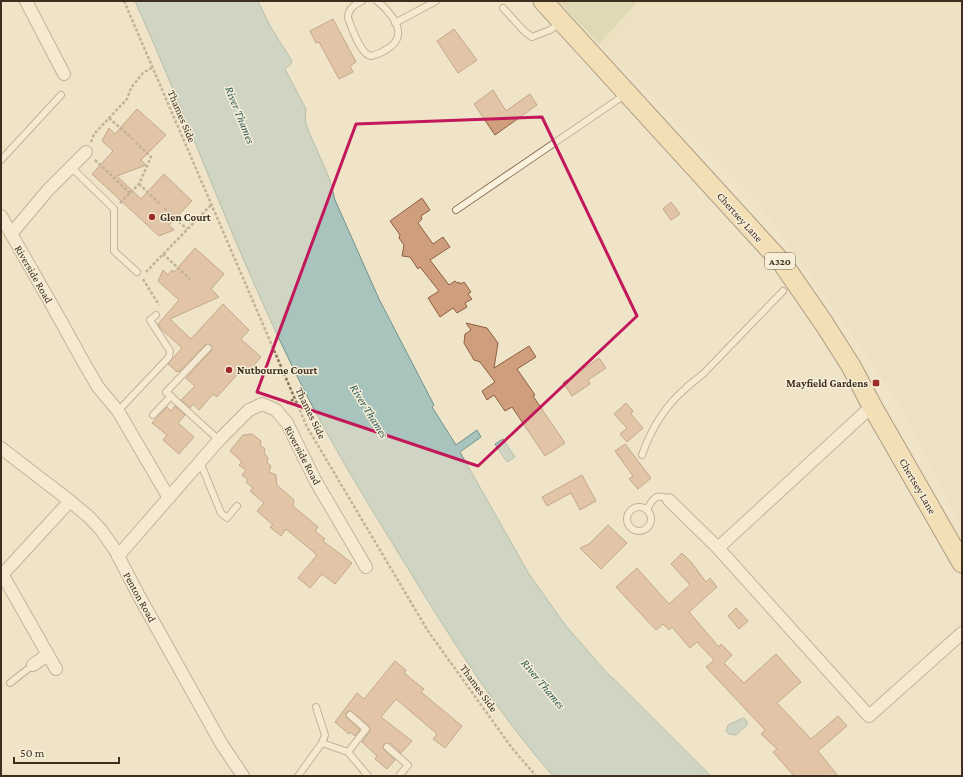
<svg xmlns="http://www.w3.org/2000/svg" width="963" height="777" font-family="'Crimson Pro',serif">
<rect width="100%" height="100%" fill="#f0e4c8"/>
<!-- farmland -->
<path fill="#e6deb5" d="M638,1H962V529L904,412L880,374L756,199L599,44Z"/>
<!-- green -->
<path fill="#c9cf9b" d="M558,1H638L599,44Z"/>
<!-- water -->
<g fill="#a9c4bc" stroke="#6f938a">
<path d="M135,1H258L269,24L292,61L291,64L285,69L306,109L305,120L309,132L330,180L335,200L379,299L434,405L432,407L456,445L477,430L481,437L460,452L529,574L566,626L608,674L614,679L711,776H553C502,718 460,653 420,588C377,518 333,449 297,376C236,254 191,125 135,1Z"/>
<path d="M503,439L515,457L507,462L495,444Z"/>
<path d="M743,718L747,721V725L736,735L729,734L726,731L728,725Z"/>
</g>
<!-- building -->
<g fill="#cf9f7d" stroke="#8d5f41">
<path d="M333,19L356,62L350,66L353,72L339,79L319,42L316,43L310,31Z"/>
<path d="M454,29L477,60L458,73L437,41Z"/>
<path d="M493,90L506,111L530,94L537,105L495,135L474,104Z"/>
<path d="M137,109L166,135L141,160L146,165L117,176L141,199L164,174L192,201L169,225L174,230L159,236L92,174L113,151L102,141L109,128L115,134Z"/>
<path d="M422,198L430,210L421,216L422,219L418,223L433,244L443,237L450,247L430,260L449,285L455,281L457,283L459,282L460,284L464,282L471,292L468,294L472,299L465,303L467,307L457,313L453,308L440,317L428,298L439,291L420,267L418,269L410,257L402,256L404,245L399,238L400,235L390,221Z"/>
<path d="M671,202L680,214L671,220L663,209Z"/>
<path d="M195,248L224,274L211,289L219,297L170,319L191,339L223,304L249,330L241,339L261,357L248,372L243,368L217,397L213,394L199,410L193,404L190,408L181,400L195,386L186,378L211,351L212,346L209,344L205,345L179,372L178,371L177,372L168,364L182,348L161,329L158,324L179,300L158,281L163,270L168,275L172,270L174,272Z"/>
<path d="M466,323L487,328L498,343L494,368L529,346L536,357L517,369L535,395L533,396L565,443L545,456L512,407L505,411L494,395L487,400L482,391L495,382L480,362L474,360L464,343L465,334L471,330Z"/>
<path d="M599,358L606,368L588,380L590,384L572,396L563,383Z"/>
<path d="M626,403L633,411L631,414L643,428L627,442L620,434L627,428L614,414Z"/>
<path d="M175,406L185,415L178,423L194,437L179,454L163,440L167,435L152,423L167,407L171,411Z"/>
<path d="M252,434L261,441L260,445L265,449L264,453L268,458L267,462L271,466L269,472L276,475L277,485L294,500L293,506L318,527L315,531L325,539L323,541L352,563L335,584L322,574L310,588L298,578L317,555L286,529L281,536L270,527L273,525L257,511L264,503L250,491L253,488L246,482L248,480L242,475L246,470L239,465L242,462L230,451L243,435Z"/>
<path d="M625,444L651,478L638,489L629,479L633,476L615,451Z"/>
<path d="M582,475L596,501L580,510L571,493L547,506L542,497Z"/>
<path d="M608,525L627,543L601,569L580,548L589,544Z"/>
<path d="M682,553L691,562L706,582L710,578L717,587L689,612L719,647L721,644L732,655L724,663L744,683L776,654L801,682L777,703L811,739L838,716L847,726L818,751L838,776H794L773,752L777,749L761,734L765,730L706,667L714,660L697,642L690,648L672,627L669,630L663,624L656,630L616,587L637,568L669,604L690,585L671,564Z"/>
<path d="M736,608L748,621L739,629L728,616Z"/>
<path d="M395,661L406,670L404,673L424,689L421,692L462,726L445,748L433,739L437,734L396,699L381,717L412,741L401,753L390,743L384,744L383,747L384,750L395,760L387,769L375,759L377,756L362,742L370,731V728L369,726L350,711L346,712V717L360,730L355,736L350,732L349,734L335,722L357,693L364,699Z"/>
</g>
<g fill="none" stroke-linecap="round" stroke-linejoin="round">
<defs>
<g id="service">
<path d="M362,1C354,5 348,9 348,18C352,28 360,54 371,56C380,54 397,46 398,35C400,23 386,8 377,1"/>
<path d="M503,8L524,31L532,37L550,30L561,23"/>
<path d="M395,23L436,1"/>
<path d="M1,160L61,95"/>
<path d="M71,167L114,209V251L137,272"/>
<path d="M456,210L626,94"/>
<path d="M208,348L166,392L219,440"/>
<path d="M118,411L169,357L170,351L150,320L156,315"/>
<path d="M153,415L171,396"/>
<path d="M642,455C651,429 665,406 686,388C692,382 699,378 705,372L783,291"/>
<path d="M200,462L221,513L227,518L237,506"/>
<circle cx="639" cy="519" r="12"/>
<path d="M647,510C652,499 657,492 669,500"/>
<path d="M10,683L33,665"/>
<path d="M316,707L325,735L322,743"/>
<path d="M387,747L408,765L399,776"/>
<path d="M348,752L366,729L350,715"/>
<path d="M298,776L322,743L348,752L368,776"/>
</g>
<g id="minor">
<path d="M26,1L64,74"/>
<path d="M1,216L53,307L84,363L98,387L118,411L169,498"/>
<path d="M11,234L48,190L86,152"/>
<path d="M872,406L718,548L869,716L962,633"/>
<path d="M1,448L70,501L89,517L101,530L115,550L139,596L221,743L243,776"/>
<path d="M669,500L718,548"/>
<path d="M118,556L219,440L249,410L262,404L276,410L287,423L315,480L366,567"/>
<path d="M1,576L5,579L56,669"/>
<path d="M1,576L70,501"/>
<path d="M33,665L47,655"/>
</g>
<path id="primary" d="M543,1L783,264L825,325L851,366L872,406L962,563"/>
</defs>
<!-- service casing -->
<use href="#service" stroke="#8d765c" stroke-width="8"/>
<!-- minor casing -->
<use href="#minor" stroke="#8d765c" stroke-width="14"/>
<!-- primary casing -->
<use href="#primary" stroke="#5b4430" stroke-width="21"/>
<!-- path -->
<g stroke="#8d765c" stroke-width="2.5" stroke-dasharray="3 2" stroke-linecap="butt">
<path d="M124,1L307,427L428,631L512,748L536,776"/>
<path d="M109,118L133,139"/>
<path d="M91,142L94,134L127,99L131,88L143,73L153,67"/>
<path d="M95,160L130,193"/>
<path d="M139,184L160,204"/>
<path d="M120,203L139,184L151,157L136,143"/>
<path d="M164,208L187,229"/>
<path d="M163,254L190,279"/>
<path d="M146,272L211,205"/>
<path d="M143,279L159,305"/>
<path d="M287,404L295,398"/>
</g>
<!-- service -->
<use href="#service" stroke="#faf1dc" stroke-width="6"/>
<!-- minor -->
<use href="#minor" stroke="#faf1dc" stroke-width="12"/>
<!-- primary -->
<use href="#primary" stroke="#f3d9a0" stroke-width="19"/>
</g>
<!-- marked area -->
<path d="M0 0H963V777H0ZM542,117L637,316L478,466L257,392L356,124Z" fill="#f0e4c8" fill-opacity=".55" fill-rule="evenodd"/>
<path fill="none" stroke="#c2185b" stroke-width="3" stroke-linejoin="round" d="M542,117L637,316L478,466L257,392L356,124Z"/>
<!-- markers -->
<g fill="#9e2a2b" stroke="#f7eed8" stroke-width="1.5">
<circle cx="152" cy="217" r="4"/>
<circle cx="229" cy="370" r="4"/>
<rect x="872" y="379" width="8" height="8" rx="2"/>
</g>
<g text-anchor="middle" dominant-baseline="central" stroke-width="3" stroke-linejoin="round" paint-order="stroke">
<!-- shield labels -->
<rect fill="#f7eed8" stroke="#756857" stroke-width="1" x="765" y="253" width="30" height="16" rx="3"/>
<g font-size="10" font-weight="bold" fill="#3d2e20">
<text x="780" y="261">A320</text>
</g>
<!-- street labels -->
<g font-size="11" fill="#3d2e20" stroke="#f7eed8">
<text transform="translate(182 116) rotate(67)">Thames Side</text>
<text transform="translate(740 217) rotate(48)">Chertsey Lane</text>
<text transform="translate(34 274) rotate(60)">Riverside Road</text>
<text transform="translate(311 413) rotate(64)">Thames Side</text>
<text transform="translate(303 455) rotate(62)">Riverside Road</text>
<text transform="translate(918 486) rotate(60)">Chertsey Lane</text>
<text transform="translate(140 597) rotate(61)">Penton Road</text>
<text transform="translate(479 688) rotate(54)">Thames Side</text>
</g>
<!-- poi labels -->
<g font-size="11" font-weight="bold" fill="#3d2e20" stroke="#f7eed8" text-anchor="start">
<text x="160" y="217">Glen Court</text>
<text x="237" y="370">Nutbourne Court</text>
<text x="868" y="383" text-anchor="end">Mayfield Gardens</text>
</g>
<!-- water labels -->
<g font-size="12" font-style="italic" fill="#2f5d5a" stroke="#f7eed8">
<text transform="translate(240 115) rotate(68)">River Thames</text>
<text transform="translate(369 411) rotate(58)">River Thames</text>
<text transform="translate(543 684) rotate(50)">River Thames</text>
</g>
</g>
<!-- border -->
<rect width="963" height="777" fill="none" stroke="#3d2e20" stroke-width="4"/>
<!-- scale -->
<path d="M14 757v6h105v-6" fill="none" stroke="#3d2e20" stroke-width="2"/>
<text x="20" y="757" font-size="12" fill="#3d2e20" stroke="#f7eed8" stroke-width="3" paint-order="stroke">50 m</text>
</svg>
